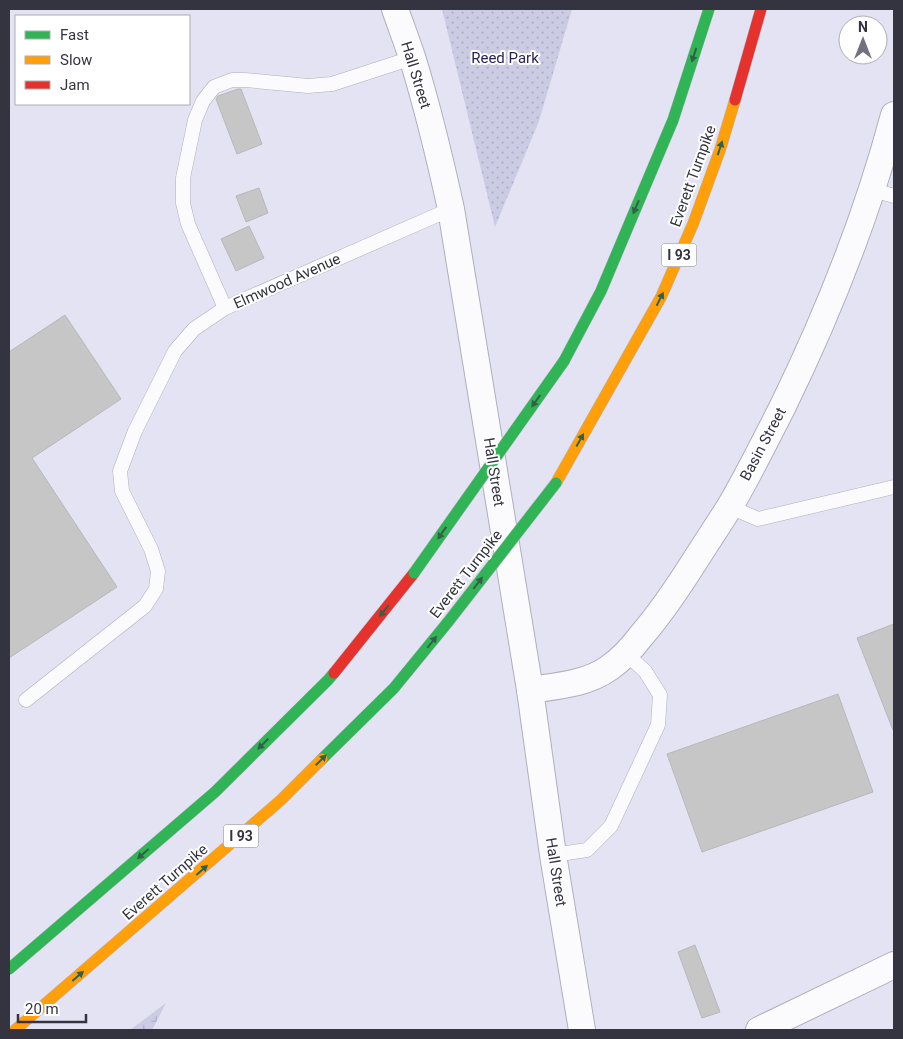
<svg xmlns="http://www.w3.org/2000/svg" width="903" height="1039" font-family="Roboto,sans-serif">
<defs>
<pattern id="wetland-marsh" width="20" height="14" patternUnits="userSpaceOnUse" patternTransform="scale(1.25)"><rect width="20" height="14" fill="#cbcbe4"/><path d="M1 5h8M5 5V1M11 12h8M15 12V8" fill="none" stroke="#afafc5"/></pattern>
<pattern id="park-dots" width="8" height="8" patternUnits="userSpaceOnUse" patternTransform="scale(1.25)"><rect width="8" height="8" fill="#cbcbe4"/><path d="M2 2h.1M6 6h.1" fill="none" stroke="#afafc5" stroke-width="1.8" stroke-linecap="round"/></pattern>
</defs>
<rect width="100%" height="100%" fill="#e3e3f3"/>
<!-- wetland -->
<path fill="url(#wetland-marsh)" d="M166,1003L152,1030H130Z"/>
<!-- park -->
<path fill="url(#park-dots)" d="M442,9H572L539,121L495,227Z"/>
<!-- building -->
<g fill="#c6c6c7" stroke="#b8b8b8">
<path d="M238,89H241L262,144L237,154L216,99L218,96Z"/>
<path d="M259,188L268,213L246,222L236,196Z"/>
<path d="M249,226L264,258L236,271L221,239Z"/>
<path d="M65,315L121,399L32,458L117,587L9,658V352Z"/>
<path d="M894,624V730H893L857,638Z"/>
<path d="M838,694L873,792L702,852L667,754Z"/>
<path d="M695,945L720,1012L702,1018L678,952Z"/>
</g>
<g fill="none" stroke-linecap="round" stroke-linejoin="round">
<defs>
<g id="lane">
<path d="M412,58L332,84L308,86L245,80H232L214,87L203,101L195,120L183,178V203L188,224L225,308L451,209"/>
<path d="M873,190L894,196"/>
<path d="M730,507L758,519L894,487"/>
<path d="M26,700L145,606L156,589L158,571L151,549L122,491L120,471L135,431L175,351L194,329L225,308"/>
<path d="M553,855L587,850L611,826L658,725L660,695L645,671L626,654"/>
</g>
<g id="street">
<path d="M395,9C401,26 407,42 413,60C428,109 440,159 451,209L530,690L553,855L582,1030"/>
<path d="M530,690C557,686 587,684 609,668C622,659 632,648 641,636C662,612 679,586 696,559C707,542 718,525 729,508C748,476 765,441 782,408C828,314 867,216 894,115"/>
<path d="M759,1030L894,965"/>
</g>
<g id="fast">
<path d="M564,361L601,291L673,120L709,9"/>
<path d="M322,759L394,688L448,622"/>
<path d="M9,969L215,792L328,680L334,673"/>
</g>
<g id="slow">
<path d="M556,483L661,297L693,224L720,150L735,100"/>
<path d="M15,1030L281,800L322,759"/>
</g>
<g id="jam">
<path d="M735,100L761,9"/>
<path d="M334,673L414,573"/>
</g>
</defs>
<!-- lane casing -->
<use href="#lane" stroke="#afafbd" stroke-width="15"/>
<!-- street casing -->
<use href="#street" stroke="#afafbd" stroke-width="28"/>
<!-- fast casing -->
<use href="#fast" stroke="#b7b7c8" stroke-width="12"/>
<!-- slow casing -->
<use href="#slow" stroke="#b7b7c8" stroke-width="12"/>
<!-- jam casing -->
<use href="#jam" stroke="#b7b7c8" stroke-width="12"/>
<!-- lane -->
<use href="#lane" stroke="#fbfbfd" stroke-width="14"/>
<!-- street -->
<use href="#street" stroke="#fbfbfd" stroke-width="26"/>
<!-- fast -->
<use href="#fast" stroke="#30b455" stroke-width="11"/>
<!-- slow -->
<use href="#slow" stroke="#ff9f0a" stroke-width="11"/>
<!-- jam -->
<use href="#jam" stroke="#e5322d" stroke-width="11"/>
<defs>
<g id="fast-bridge">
<path d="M414,573L564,361"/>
<path d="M448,622L556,483"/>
</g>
</defs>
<!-- fast-bridge casing -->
<use href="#fast-bridge" stroke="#b7b7c8" stroke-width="12" stroke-linecap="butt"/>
<!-- fast-bridge -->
<use href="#fast-bridge" stroke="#30b455" stroke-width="11"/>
</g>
<!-- one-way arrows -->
<defs><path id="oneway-solid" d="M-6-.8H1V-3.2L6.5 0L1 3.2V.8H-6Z" transform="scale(1.25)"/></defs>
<g fill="#336148">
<use href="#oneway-solid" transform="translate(694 55) rotate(108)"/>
<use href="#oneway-solid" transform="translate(720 148) rotate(-72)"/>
<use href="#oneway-solid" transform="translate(636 207) rotate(113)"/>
<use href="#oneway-solid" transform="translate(660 299) rotate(-63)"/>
<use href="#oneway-solid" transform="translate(536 401) rotate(125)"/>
<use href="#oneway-solid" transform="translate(580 440) rotate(-61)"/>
<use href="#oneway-solid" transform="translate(442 533) rotate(125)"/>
<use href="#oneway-solid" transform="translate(478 583) rotate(-52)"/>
<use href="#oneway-solid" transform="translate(384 611) rotate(129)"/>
<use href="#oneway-solid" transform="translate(432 642) rotate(-51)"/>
<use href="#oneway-solid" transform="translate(263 744) rotate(135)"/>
<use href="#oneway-solid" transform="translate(321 760) rotate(-45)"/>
<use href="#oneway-solid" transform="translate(143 854) rotate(139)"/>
<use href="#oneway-solid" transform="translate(202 870) rotate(-41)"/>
<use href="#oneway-solid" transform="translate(78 976) rotate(-41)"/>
</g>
<g text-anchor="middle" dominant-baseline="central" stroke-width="4" stroke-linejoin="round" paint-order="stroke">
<!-- shield labels -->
<g fill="#fff" stroke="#71717a" stroke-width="1">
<rect x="661.5" y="243.5" width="35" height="23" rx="4"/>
<rect x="223.5" y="824.5" width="35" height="23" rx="4"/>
</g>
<g font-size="14" font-weight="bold" fill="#343441">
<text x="679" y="255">I 93</text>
<text x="241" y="836">I 93</text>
</g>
<!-- park labels -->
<g font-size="15" fill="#282354" stroke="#fff">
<text x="505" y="58">Reed Park</text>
</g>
<!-- street labels -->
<g font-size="15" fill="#343441" stroke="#fff">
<text transform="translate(416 75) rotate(73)">Hall Street</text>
<text transform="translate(693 176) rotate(-70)">Everett Turnpike</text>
<text transform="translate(287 281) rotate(-24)">Elmwood Avenue</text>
<text transform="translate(763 444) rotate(-62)">Basin Street</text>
<text transform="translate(494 472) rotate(81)">Hall Street</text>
<text transform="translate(466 574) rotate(-52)">Everett Turnpike</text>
<text transform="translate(556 872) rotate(81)">Hall Street</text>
<text transform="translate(165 882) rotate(-41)">Everett Turnpike</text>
</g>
</g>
<!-- border -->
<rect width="903" height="1039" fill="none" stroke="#343441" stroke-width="20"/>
<!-- legend -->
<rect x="15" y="15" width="175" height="90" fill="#ffffff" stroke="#aeaeb3"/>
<rect x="25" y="31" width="25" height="8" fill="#30b455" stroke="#aeaeb3"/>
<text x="60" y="40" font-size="15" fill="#343441">Fast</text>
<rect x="25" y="56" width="25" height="8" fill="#ff9f0a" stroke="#aeaeb3"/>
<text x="60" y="65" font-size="15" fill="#343441">Slow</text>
<rect x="25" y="81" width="25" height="8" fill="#e5322d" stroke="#aeaeb3"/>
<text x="60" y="90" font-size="15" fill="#343441">Jam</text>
<!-- north arrow -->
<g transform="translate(863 40)"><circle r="24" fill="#ffffff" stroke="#aeaeb3"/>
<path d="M0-4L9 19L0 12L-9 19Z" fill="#71717f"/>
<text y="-8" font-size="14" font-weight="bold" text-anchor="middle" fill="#343441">N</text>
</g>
<!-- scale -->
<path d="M18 1014v8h68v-8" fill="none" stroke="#343441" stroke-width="2.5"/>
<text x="25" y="1014" font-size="15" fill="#343441" stroke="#ffffff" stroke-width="4" paint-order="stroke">20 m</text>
</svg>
